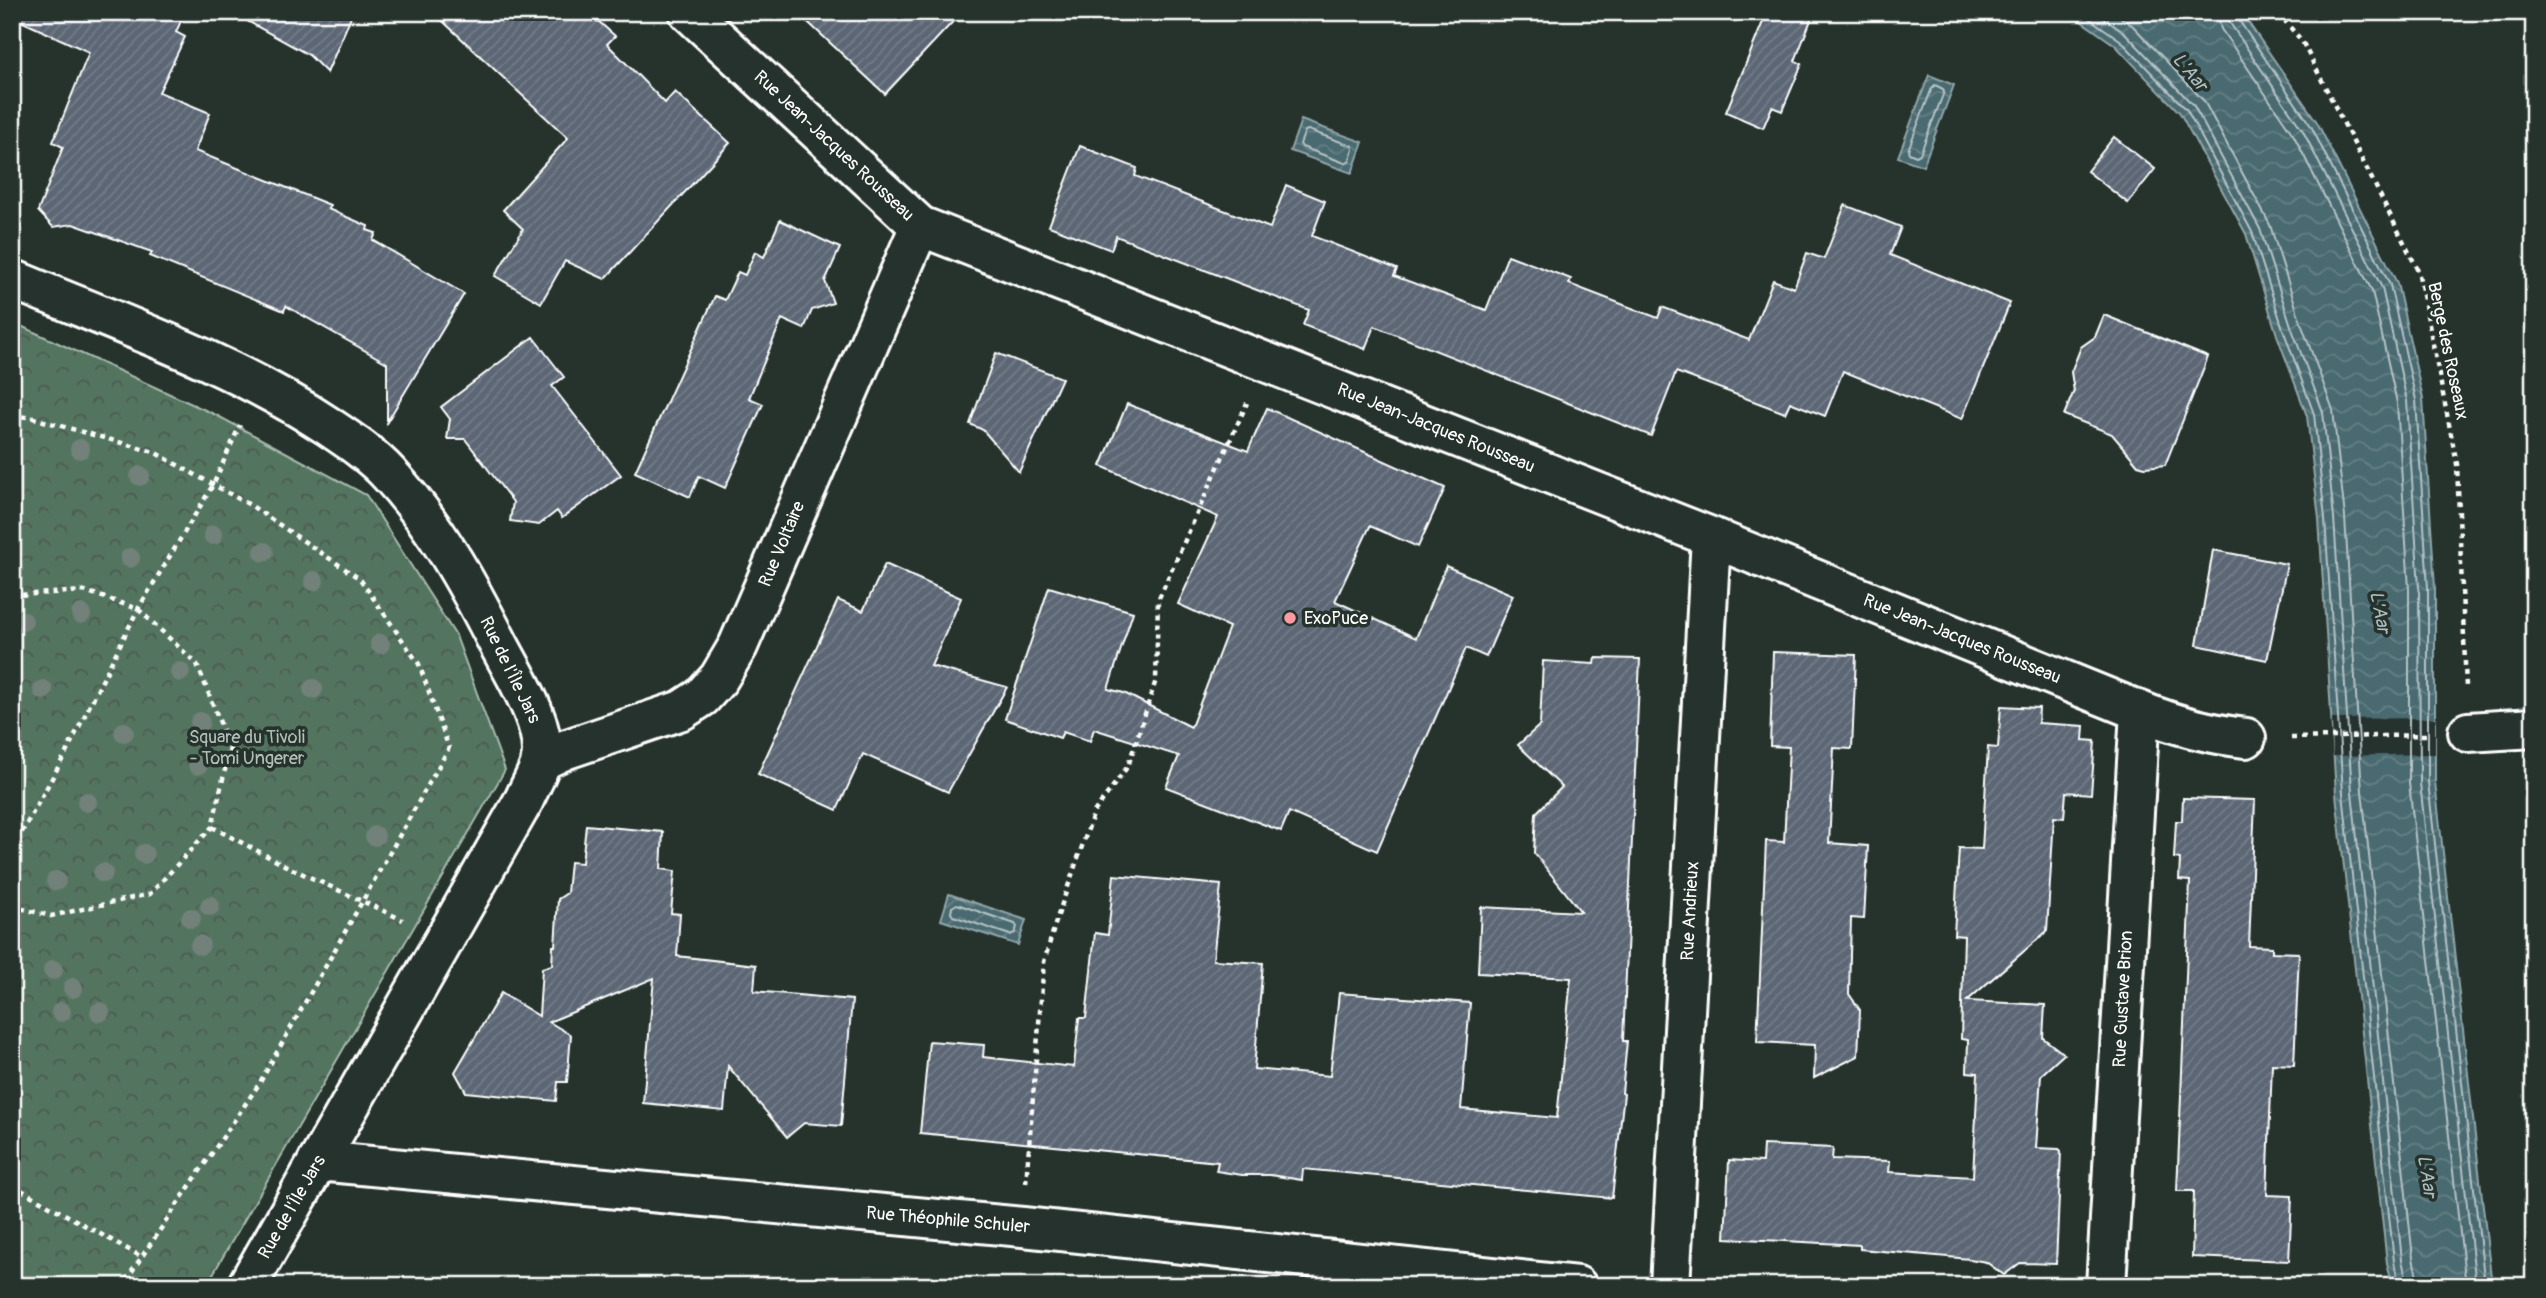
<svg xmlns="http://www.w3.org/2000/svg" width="2546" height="1298" font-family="Pangolin,sans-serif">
<defs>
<pattern id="forest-crowns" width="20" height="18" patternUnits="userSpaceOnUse" patternTransform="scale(1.75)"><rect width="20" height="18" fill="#52745e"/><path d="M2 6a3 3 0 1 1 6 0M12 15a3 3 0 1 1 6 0" fill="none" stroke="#4e5a52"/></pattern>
<pattern id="water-waves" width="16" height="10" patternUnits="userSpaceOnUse" patternTransform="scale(1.75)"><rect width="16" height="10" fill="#496a70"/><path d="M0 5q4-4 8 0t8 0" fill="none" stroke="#648085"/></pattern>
<pattern id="building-hatch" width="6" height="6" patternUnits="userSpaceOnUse" patternTransform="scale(1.75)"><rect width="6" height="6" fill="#5b6674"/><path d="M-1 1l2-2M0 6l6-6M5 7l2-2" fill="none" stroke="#747d89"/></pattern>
</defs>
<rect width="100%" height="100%" fill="#26332d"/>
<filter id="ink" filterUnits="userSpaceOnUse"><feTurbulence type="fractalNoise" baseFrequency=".0143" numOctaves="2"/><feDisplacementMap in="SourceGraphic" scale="14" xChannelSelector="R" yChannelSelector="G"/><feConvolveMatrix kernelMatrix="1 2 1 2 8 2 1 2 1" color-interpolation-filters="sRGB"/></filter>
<g filter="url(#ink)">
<!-- forest -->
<path fill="url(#forest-crowns)" stroke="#a8baae" stroke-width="2" d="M12,322L216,415L366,495L456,636L505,770L206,1286H12Z"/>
<!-- water -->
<g fill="url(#water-waves)" stroke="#92a6a9" stroke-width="2">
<path d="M2068,12H2241L2317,122L2397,283L2423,399L2435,588V782L2492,1286H2393L2387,1263L2336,794L2319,519L2307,416L2277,335L2246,234L2180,113L2115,45Z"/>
<path d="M1929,75L1954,85L1923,166L1898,157Z"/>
<path d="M1301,120L1363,142L1352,173L1290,151Z"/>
<path d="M949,894L1026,920L1018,945L941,920Z"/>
</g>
<!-- pier -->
<path fill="#26332d" d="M2435,718V754L2333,756L2332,719Z"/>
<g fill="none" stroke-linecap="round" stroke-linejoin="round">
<!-- shore -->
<g stroke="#b6c3c6" stroke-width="2">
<path d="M2080,12L2120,40L2187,110L2252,232L2284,332L2314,414L2325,519L2343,793L2394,1261L2399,1286"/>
<path d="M2095,12L2126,34L2194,106L2260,229L2292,329L2323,412L2334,518L2352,792L2402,1260L2408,1286"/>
<path d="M2114,12L2133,26L2204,101L2270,225L2302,326L2333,410L2345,517L2362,791L2413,1258L2419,1286"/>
<path d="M2217,12L2221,29L2294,136L2372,291L2397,403L2409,589V783L2466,1286"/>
<path d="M2227,12L2230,23L2303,131L2382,288L2407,401L2419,588L2420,783L2476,1286"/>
<path d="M2236,12L2238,19L2311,126L2390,285L2416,400L2428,588V782L2485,1286"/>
<path d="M1935,85L1943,89L1944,92L1920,154L1916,156L1909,153L1908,150L1932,88Z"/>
<path d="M1308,130L1352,146L1353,150L1349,162L1345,163L1302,147L1300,144L1305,131Z"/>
<path d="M957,904L1015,924L1017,927L1015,933L1010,935L953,916L951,913L952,907Z"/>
</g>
</g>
<!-- building -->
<g fill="url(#building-hatch)" stroke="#fff" stroke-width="2">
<path d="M12,12H185L176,32L185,37L159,92L210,113L195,151L330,205L328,209L368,226L367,230L376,233L373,240L464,294L387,422V363L286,306L284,311L150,256L152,252L73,224L53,227L38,211L63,147L53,142L89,52L12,17Z"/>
<path d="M231,12H353L327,73L309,55Z"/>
<path d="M433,12H588L615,36L607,44L665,103L675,92L730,143L605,279L565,261L541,303L495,276L523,229L503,210L568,138Z"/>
<path d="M797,12H962L885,94Z"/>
<path d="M1767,12H1814L1795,61L1802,64L1782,111L1772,107L1763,128L1726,112Z"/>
<path d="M2114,137L2155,169L2128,203L2087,171Z"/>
<path d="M1080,146L1137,168L1135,176L1270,228L1286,185L1325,201L1312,236L1397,269L1394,276L1486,310L1508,255L1571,279L1569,284L1658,318L1662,307L1749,340L1773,280L1794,288L1807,253L1824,259L1845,205L1901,227L1890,255L2010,303L1962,419L1843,371L1825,416L1790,402L1785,413L1676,372L1651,436L1374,326L1365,349L1303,325L1309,310L1116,236L1111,250L1049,226Z"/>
<path d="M780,220L840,248L825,281L833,303L812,310L804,329L782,319L749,398L763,404L725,488L699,476L690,497L635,472L715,296L725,300L738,272L745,275L755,252L764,257Z"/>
<path d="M2104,315L2208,357L2165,465L2145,467L2138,465L2112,434L2064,415L2074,391L2071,372L2081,347L2095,337Z"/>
<path d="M533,337L564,377L552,386L621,475L562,518L557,511L539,525L510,521L513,502L465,439H447L450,419L441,407Z"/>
<path d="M996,353L1062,378L1019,472L983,430L970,424Z"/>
<path d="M1127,404L1248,451L1267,408L1445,488L1418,547L1370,526L1335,601L1416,638L1446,566L1513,595L1486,657L1466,648L1377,851L1289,812L1281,831L1166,787L1179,756L1094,729L1090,741L1063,732L1060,738L1005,719L1049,587L1133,612L1108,689L1124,693L1191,727L1229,627L1178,604L1218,517L1101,466Z"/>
<path d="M2213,550L2287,564L2267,660L2197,645Z"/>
<path d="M885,564L961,598L931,666L1007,687L948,792L863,754L837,810L758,774L838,600L863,611Z"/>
<path d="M1773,652L1856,655L1852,749L1834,748L1829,843L1868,846L1864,919L1851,918L1849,994L1860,1010L1858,1056L1814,1078L1815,1045L1757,1042L1766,841L1784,842L1789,747L1770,746Z"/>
<path d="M1595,658L1640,659L1623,1041H1627L1622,1093L1624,1094L1612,1198L1303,1169L1302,1180L1270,1175H1242L1216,1171L1218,1162L920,1133L929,1041L984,1045L983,1057L1074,1067L1079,1018H1086L1095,933L1108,935L1114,875L1221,885L1213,960L1263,963L1254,1069L1330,1076L1339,993L1470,1003L1461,1109L1557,1118L1571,978L1478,973L1481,907L1581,912L1534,853L1536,813L1562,787L1518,745L1540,725L1543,661L1594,664Z"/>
<path d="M2001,706L2039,708L2038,723L2084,726L2083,740L2095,741L2091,794L2066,792L2064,818L2054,817L2047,931L1967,1001L2045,1005L2043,1038L2064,1054L2041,1075L2036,1148L2059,1149L2061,1151L2056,1264L2020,1263L2004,1275L1986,1262L1970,1259L1860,1249V1245L1725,1238L1729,1160L1762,1162L1763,1145L1833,1148L1832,1159L1890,1161L1889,1172L1973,1177L1978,1073L1967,1072L1968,1040L1961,1039L1964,936L1954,935L1959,848L1982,849L1988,747L1998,748Z"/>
<path d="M2183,798L2255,800L2249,946L2272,947V952L2299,953L2294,1065L2272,1064L2267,1195L2292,1196L2289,1261L2192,1257L2194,1191H2177L2190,881L2179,880L2180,859L2174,858L2176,821H2182Z"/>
<path d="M586,825L663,832L661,869L675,871L671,913L680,914L677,956L756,965L754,991L852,1000L841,1126L804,1123L787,1137L728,1066L724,1111L643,1103L654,978L549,1022L571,1035L567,1082H558L556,1101L466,1092L455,1072L501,993L539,1016L542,968L552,965L553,946H555L558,899L567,893L570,862L582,863Z"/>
</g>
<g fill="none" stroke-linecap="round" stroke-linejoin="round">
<defs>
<g id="street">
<path d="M689,12L920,226L1711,537L2140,711C2175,725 2208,734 2246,738"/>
<path d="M12,279C119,324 231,362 328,426C349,440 373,456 390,475C435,524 468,584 498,643C514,674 548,726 541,761C538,774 529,788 524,800L247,1286"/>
<path d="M2468,732L2534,728"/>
<path d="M541,761L564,750L682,710L702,697L719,678L738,646L920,226"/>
<path d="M318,1161L1023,1227L1577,1286"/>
<path d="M1670,1286L1711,537"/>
<path d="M2106,1286L2140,711"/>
</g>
</defs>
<!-- street casing -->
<use href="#street" stroke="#fff" stroke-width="44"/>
<!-- path -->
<g stroke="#fff" stroke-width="4.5" stroke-dasharray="5 5" stroke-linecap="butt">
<path d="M2277,12L2302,41L2418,270L2457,464L2466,688"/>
<path d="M12,415L33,418L154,452L250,505L360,579L419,664L449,748L259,1084L122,1286"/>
<path d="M12,597L17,595L85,591L138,609L197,664L230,748L212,827L150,894L51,916L12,906"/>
<path d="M2291,738L2426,735"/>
<path d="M212,827L288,867L403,920"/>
<path d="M12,850L66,753L138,609L213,485L240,425"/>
<path d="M1026,1183L1044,962L1057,918L1094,812L1128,766L1156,680L1158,600L1247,403"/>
<path d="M12,1185L142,1257"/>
</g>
<!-- street -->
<use href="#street" stroke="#26332d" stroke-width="38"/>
</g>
<!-- trees -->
<g fill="#728179">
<circle cx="80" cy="449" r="10"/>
<circle cx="140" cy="476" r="10"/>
<circle cx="213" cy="535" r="10"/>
<circle cx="264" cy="552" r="10"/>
<circle cx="130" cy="558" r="10"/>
<circle cx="314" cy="581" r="10"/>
<circle cx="81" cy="614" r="10"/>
<circle cx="23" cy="621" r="10"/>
<circle cx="380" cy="644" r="10"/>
<circle cx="180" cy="672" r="10"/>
<circle cx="313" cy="689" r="10"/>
<circle cx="43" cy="690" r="10"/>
<circle cx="200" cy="722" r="10"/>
<circle cx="124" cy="732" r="10"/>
<circle cx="198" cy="765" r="10"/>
<circle cx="87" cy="802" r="10"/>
<circle cx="375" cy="836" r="10"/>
<circle cx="144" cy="854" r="10"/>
<circle cx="103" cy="873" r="10"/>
<circle cx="56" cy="881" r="10"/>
<circle cx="210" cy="906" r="10"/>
<circle cx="191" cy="918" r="10"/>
<circle cx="200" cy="945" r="10"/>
<circle cx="53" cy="970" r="10"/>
<circle cx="73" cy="988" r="10"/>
<circle cx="61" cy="1012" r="10"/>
<circle cx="100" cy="1012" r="10"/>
</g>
</g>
<!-- markers -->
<circle fill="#ff9aa2" stroke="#26332d" stroke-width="2.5" cx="1290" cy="618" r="7"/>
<g text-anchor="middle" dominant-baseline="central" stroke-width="7" stroke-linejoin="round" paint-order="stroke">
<!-- street labels -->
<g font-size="18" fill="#fff" stroke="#26332d">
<text transform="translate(834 146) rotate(43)">Rue Jean-Jacques Rousseau</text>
<text transform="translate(2448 351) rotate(78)">Berge des Roseaux</text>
<text transform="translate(1436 428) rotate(22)">Rue Jean-Jacques Rousseau</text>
<text transform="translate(782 544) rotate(-67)">Rue Voltaire</text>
<text transform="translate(1962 639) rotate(22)">Rue Jean-Jacques Rousseau</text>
<text transform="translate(510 670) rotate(64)">Rue de l'Île Jars</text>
<text transform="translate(1690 911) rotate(-87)">Rue Andrieux</text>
<text transform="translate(2123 999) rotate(-87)">Rue Gustave Brion</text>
<text transform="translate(292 1207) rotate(-60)">Rue de l'Île Jars</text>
<text transform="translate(948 1220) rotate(5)">Rue Théophile Schuler</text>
</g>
<!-- poi labels -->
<g font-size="18" fill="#fff" stroke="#26332d" text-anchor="start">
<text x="1304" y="618">ExoPuce</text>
</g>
<!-- park labels -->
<g font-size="18" fill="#b1c0b7" stroke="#26332d">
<text x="247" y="737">Square du Tivoli<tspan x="247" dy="21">- Tomi Ungerer</tspan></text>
</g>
<!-- water labels -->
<g font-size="19" font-style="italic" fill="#adbcbf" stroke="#26332d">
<text transform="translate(2190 72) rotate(50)">L'Aar</text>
<text transform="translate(2380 612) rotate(79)">L'Aar</text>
<text transform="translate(2427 1176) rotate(81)">L'Aar</text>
</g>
</g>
<!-- margin -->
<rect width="2546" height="1298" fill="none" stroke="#26332d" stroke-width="42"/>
<rect x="21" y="21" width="2504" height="1256" fill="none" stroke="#fff" stroke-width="2.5" filter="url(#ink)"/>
</svg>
